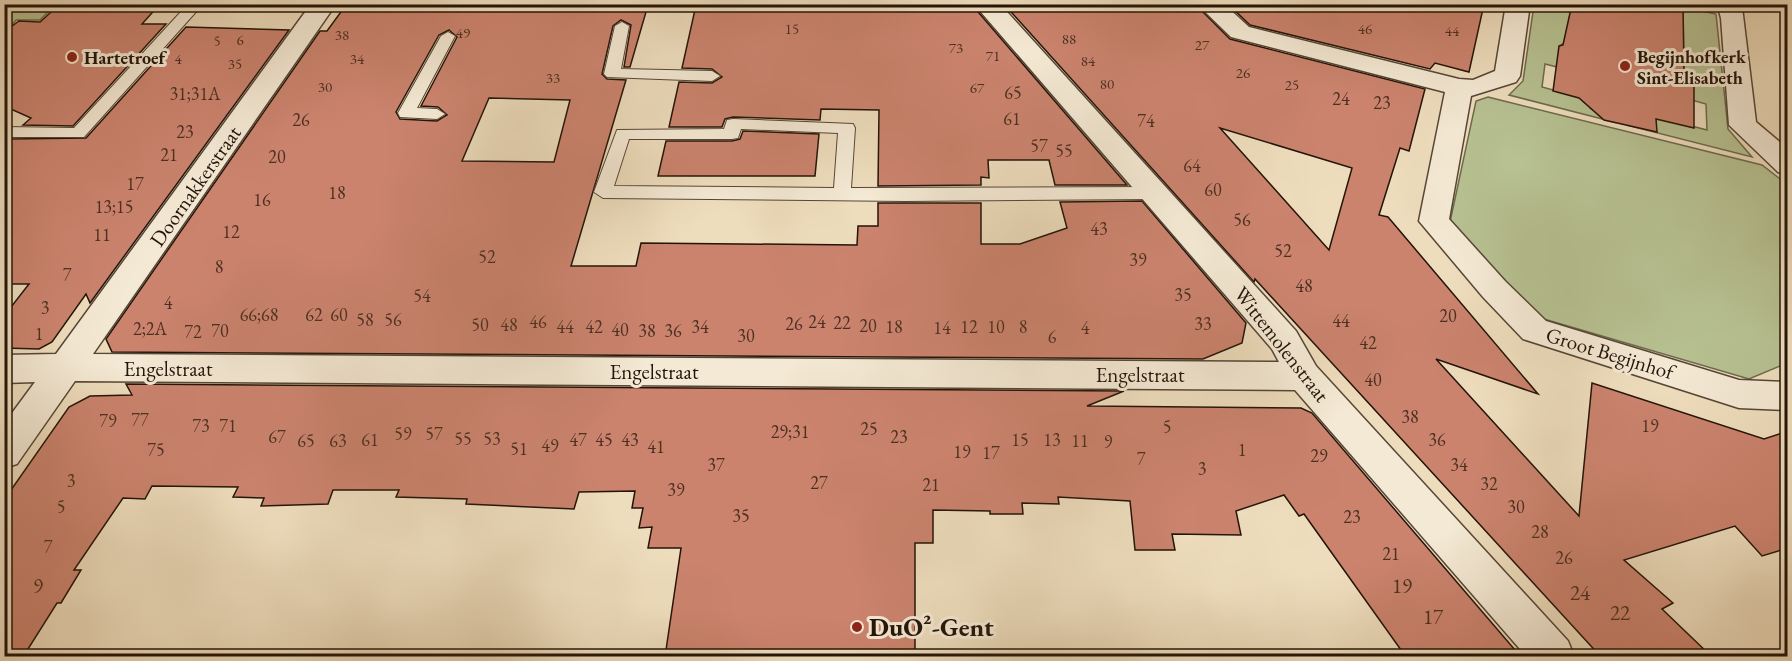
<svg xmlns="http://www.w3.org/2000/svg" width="1792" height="661" font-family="'EB Garamond',serif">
<rect width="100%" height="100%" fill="#eeddbd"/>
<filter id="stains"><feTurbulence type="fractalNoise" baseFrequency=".00333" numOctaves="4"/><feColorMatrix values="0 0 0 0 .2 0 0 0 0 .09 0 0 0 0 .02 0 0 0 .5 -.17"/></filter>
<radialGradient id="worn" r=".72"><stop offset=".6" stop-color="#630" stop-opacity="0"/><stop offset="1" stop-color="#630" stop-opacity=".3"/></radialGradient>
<!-- green -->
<g fill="#b7c192" stroke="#6d6a4e" stroke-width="1.5">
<path d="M5,5H55L40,20H16L5,33Z"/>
<path d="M1534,5H1572L1564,43L1559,46L1565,69L1545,64L1542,87L1590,100V108L1614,122L1509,95L1523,81Z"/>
<path d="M1683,7L1716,14L1728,129L1752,157L1630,126L1657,117L1707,130L1706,104L1688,99L1694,79L1684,73Z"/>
<path d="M1488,97L1762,165L1784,182L1788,221L1787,363L1749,379L1537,317L1450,222L1476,101Z"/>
</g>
<!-- building -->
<g fill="#cb836e" stroke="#231409" stroke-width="1.5" fill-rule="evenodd">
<path d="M60,4H160L142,24H166L73,126L23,125L31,118L4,106V32L19,21L40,22Z"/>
<path d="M1004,4H1195L1230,39L1425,89L1409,151L1400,148L1379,215L1388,217L1538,394L1436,359L1579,516L1592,383L1764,439L1788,431V548L1762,556L1735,526L1624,560L1673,603L1662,609L1712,657H1601L1255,279L1254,282ZM1220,128L1352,168L1329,250Z"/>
<path d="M1228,4H1484L1469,72L1435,63L1430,69L1250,25Z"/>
<path d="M1572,4H1683L1684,73L1694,79V128L1656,119L1657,132L1604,120L1579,98L1553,91L1559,46L1563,45Z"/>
<path d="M346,5H456L464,11L474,5H619L629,11L637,5H648L630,67H624L631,25L621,20L613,26L602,74L607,79L626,80L571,266H636L641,243L857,245L858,226H878V203H981V244H1020L1067,228L1060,202L1142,201L1246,323L1242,343L1203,359L112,352L106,339L320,31H327ZM449,30L457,37L421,106L438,107L447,115L437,121L400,119L396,112L439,35ZM489,98L570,100L554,162L462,161Z"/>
<path d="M696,5L973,6L1127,185H1055L1049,160H988L989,178L981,177V185L878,186L879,110L821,109L820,120L733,117L725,119L722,127H669L679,82L712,83L722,77L712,69L682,68Z"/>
<path d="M186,27L289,30L90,303L86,294L52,342L39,349L4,348V316L29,284H4V144L9,139L86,138Z"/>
<path d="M743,131L819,134L815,176H658L666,141H732L740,139Z"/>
<path d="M126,384L1124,391L1087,406L1301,408L1312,413L1521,657H1406L1304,514L1299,516L1284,495L1236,511L1241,535L1172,534L1175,550H1135L1130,501L1058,497L1059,504L1022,503L1023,514H990V511L933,510V543H915V657H665L681,548H648L652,527L639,528L643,508H632L635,491L579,492L574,509L466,504L467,499L396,497L399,490H333L328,504L261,506L264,498L233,497L238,487L152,486L145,499L123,498L74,570H81L61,603H57L23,657H4V500L69,407L90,396L132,395Z"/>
</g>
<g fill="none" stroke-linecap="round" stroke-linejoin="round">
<defs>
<g id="service">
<path d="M188,4H203L84,137H4V127L74,128Z"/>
<path d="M472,4L465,9L458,5V4Z"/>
<path d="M621,4H635V5L628,9Z"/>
<path d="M622,22L629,26L621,69L712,71L720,76L712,81L607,77L604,74L615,26Z"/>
<path d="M448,32L455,36L417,108L437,109L445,114L437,119L400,117L398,113L441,36Z"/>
<path d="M733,119L853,124L855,128L851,188L1156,187L1165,193L1156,199L905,201L603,198L594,192L617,130L724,129L727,120ZM741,129L838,133L834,188L614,186L629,139H732L738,138Z"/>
</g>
<g id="minor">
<path d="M311,4H336L93,354L1279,362L1272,349L974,4H1000L1296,331L1316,366L1568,641L1574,656H1526L1295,390L75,381L17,464L4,468V424L35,382L4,383V355L56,354Z"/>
<path d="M1197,4H1224L1249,27L1459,79L1473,80L1495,71L1506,4H1530L1520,76L1516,82L1471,96L1449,219L1505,281L1546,321L1739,380L1788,382V410L1739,408L1523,339L1483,297L1419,221L1445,92L1231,37Z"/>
<path d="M1712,4H1740L1742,7L1756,122L1788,149V174L1778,172L1729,125L1721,18L1719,11Z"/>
</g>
</defs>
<!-- service casing -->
<use href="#service" stroke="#564636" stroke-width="2"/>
<!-- minor casing -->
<use href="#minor" stroke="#564636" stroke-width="3"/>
<!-- service -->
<use href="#service" fill="#f4e9d4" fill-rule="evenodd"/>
<!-- minor -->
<use href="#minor" fill="#f4e9d4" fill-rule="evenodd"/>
</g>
<!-- markers -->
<g fill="#8f2418" stroke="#f4e9d4" stroke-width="2">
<circle cx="72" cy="57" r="6"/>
<circle cx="1625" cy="66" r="6"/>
<circle cx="857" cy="627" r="6"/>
</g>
<g text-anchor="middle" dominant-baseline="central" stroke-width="6" stroke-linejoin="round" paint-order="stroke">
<!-- far-number labels -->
<g font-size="15" fill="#4d3022">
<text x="792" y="28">15</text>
<text x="1365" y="28">46</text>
<text x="1452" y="30">44</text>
<text x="463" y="32">49</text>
<text x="342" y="34">38</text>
<text x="1069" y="38">88</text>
<text x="240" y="39">6</text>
<text x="217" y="40">5</text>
<text x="1202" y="44">27</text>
<text x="956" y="47">73</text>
<text x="993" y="55">71</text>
<text x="178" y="58">4</text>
<text x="357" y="58">34</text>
<text x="1088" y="60">84</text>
<text x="235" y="63">35</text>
<text x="1243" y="72">26</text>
<text x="553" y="77">33</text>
<text x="1107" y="83">80</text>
<text x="1292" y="84">25</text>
<text x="325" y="86">30</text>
<text x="977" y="87">67</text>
</g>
<!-- far-poi labels -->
<g font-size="18" font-weight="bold" fill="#231409" stroke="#f4e9d4" text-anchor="start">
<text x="1637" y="56">Begijnhofkerk<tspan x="1637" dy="21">Sint-Elisabeth</tspan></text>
<text x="84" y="57">Hartetroef</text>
</g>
<!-- number labels -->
<g font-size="18" fill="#4d3022">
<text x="1013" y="92">65</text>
<text x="195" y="93">31;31A</text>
<text x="1341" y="98">24</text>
<text x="1382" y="102">23</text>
<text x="1012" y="118">61</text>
<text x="301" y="119">26</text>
<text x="1146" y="120">74</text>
<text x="185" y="131">23</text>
<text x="1039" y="145">57</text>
<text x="1064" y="150">55</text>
<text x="169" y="154">21</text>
<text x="277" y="156">20</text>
<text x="1192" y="165">64</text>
<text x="135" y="183">17</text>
<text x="1213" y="189">60</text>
<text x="337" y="192">18</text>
<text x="262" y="199">16</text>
<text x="114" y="206">13;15</text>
<text x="1242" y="219">56</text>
<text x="1099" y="228">43</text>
<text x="231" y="231">12</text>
<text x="102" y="234">11</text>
<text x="1283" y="250">52</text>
<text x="487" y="256">52</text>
<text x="1138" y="259">39</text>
<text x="219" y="266">8</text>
<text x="67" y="274">7</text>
<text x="1304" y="285">48</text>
<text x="1183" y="294">35</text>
<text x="422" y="295">54</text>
<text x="168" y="302">4</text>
<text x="45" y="307">3</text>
<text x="259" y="314">66;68</text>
<text x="314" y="314">62</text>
<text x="339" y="314">60</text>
<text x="1448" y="315">20</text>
<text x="365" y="319">58</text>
<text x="393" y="319">56</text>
<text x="1341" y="320">44</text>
<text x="538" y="321">46</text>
<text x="817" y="321">24</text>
<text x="842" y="322">22</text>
<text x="794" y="323">26</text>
<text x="1203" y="323">33</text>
<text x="480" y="324">50</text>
<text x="509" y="324">48</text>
<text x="868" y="325">20</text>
<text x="565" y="326">44</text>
<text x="594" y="326">42</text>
<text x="700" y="326">34</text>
<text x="894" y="326">18</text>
<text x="969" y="326">12</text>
<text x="996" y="326">10</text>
<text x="1023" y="326">8</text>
<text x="942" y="327">14</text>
<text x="1085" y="327">4</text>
<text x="150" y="328">2;2A</text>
<text x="620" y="329">40</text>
<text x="220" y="330">70</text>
<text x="647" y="330">38</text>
<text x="673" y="330">36</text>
<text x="193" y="331">72</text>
<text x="39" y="333">1</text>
<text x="746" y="335">30</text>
<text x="1052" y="336">6</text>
<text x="1368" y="342">42</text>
<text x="1373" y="379">40</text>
<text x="1410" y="416">38</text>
<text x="140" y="419">77</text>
<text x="108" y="420">79</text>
<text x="201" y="425">73</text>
<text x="228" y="425">71</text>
<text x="1650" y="425">19</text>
<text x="1167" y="426">5</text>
<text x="869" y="428">25</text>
<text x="790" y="431">29;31</text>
<text x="403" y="433">59</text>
<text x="434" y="433">57</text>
<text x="277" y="436">67</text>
<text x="899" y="436">23</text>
<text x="463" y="438">55</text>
<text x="492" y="438">53</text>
<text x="370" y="439">61</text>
<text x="578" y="439">47</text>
<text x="604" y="439">45</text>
<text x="630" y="439">43</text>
<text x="1020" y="439">15</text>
<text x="1052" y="439">13</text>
<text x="1437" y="439">36</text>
<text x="306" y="440">65</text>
<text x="338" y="440">63</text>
<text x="1080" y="440">11</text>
<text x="1108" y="441">9</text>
<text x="550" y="445">49</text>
<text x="656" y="446">41</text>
<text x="519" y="448">51</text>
<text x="156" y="449">75</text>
<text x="1242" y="449">1</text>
<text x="962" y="451">19</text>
<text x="991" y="452">17</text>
<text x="1319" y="455">29</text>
<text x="1141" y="458">7</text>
<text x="716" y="464">37</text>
<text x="1459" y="464">34</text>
<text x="1202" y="468">3</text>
<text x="71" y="480">3</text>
<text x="819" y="482">27</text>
<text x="1489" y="483">32</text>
<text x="931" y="484">21</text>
<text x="676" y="489">39</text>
<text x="61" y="506">5</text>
<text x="1516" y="506">30</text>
<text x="741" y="515">35</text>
<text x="1352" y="516">23</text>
<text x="1540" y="531">28</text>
<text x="48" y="546">7</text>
<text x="1391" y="553">21</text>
<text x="1564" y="557">26</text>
</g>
<!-- street labels -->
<g font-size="21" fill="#231409" stroke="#f4e9d4">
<text transform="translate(195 186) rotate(-55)">Doornakkerstraat</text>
<text transform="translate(1282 344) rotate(52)">Wittemolenstraat</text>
<text transform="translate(1610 353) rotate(17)">Groot Begijnhof</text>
<text x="168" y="368">Engelstraat</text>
<text x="654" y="371">Engelstraat</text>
<text x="1140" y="374">Engelstraat</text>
</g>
<!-- near-number labels -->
<g font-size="21" fill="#4d3022">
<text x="38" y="585">9</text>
<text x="1402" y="585">19</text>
<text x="1580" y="592">24</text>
<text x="1620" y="612">22</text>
<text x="1433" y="616">17</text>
</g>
<!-- near-poi labels -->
<g font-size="26" font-weight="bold" fill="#231409" stroke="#f4e9d4" text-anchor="start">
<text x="869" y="627">DuO²-Gent</text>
</g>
</g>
<!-- margin -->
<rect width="1792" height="661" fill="none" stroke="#eeddbd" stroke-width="24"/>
<rect x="6" y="6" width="1780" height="649" fill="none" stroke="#231409" stroke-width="3"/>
<rect x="12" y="12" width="1768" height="637" fill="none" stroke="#231409" stroke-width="1.5"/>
<rect width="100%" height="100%" filter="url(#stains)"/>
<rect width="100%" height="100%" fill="url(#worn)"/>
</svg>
